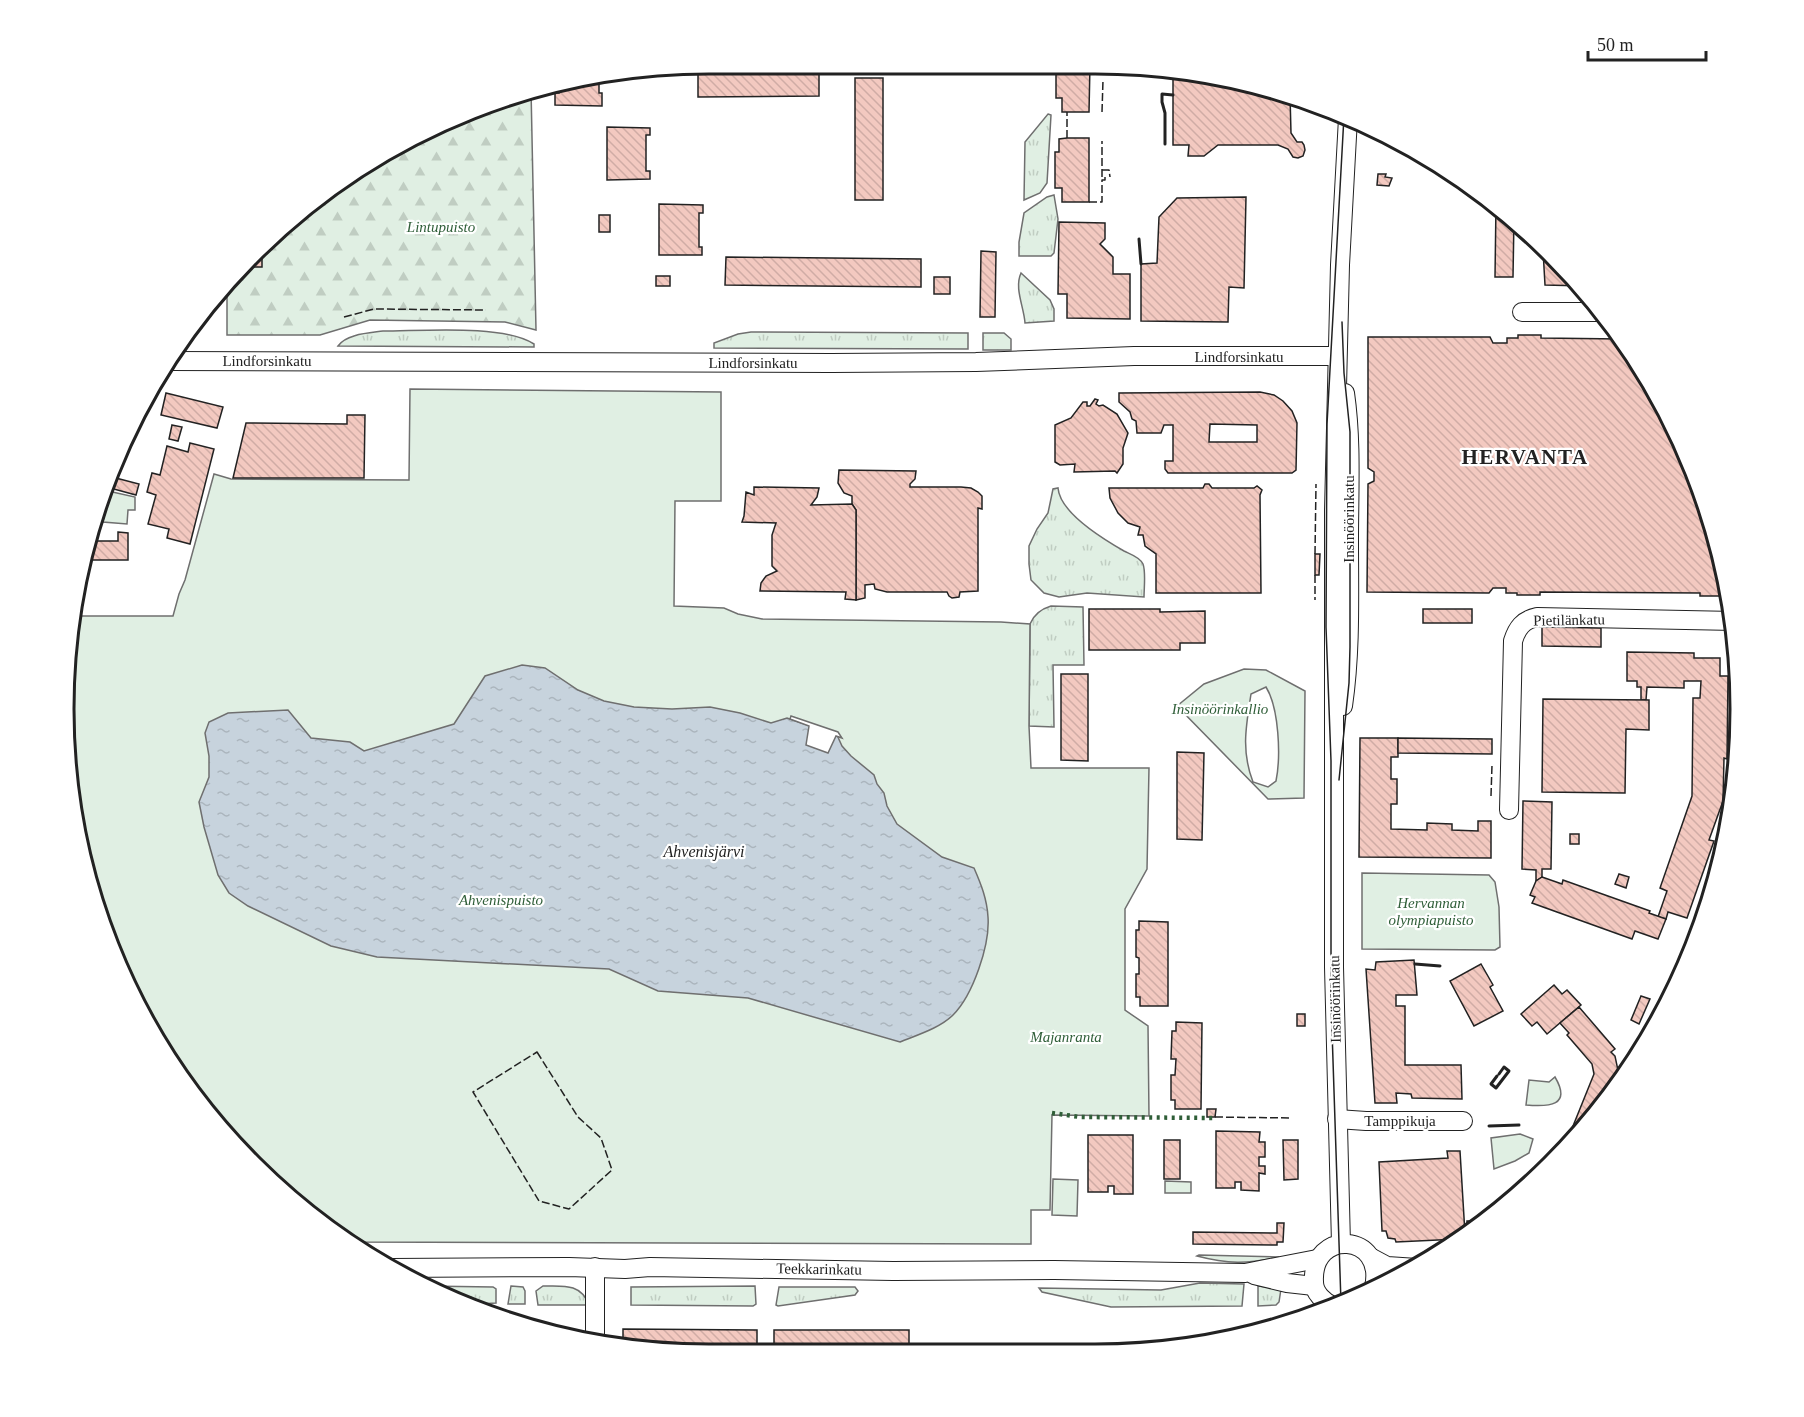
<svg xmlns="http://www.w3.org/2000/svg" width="1804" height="1417" font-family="'Times New Roman',serif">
<defs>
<pattern id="grass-tufts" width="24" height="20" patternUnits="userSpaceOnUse" patternTransform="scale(1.5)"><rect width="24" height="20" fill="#e0efe3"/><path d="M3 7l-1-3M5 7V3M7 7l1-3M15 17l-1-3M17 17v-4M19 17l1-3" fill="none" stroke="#c0cdc2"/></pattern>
<pattern id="forest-firs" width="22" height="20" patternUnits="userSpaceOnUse" patternTransform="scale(1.5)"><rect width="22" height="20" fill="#e0efe3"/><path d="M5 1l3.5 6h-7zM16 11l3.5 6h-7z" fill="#c0cdc2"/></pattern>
<pattern id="water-ripples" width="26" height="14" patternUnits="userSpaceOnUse" patternTransform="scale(1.5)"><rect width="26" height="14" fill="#c7d3dd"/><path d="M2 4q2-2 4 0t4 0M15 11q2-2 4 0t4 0" fill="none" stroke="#abb5bd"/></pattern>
<pattern id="building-back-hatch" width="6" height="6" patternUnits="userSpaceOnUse" patternTransform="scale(1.5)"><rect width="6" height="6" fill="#f3c9c0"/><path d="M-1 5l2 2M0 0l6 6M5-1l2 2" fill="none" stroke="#d0aca5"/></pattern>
</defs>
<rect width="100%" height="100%" fill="#fff"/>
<!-- grass -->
<g fill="url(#grass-tufts)" stroke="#6f6f6f" stroke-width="1.5">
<path d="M1048,114L1051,115L1047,183L1040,193L1024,200L1025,142Z"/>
<path d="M1054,195L1058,219L1054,253L1051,256H1019V242L1024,213L1047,197Z"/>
<path d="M1021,273L1050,300L1054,309V321L1025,323C1024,307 1014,288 1021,273Z"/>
<path d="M383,331C422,331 503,324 534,344V347L338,346C346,334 369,333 383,331Z"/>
<path d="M751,332L968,333V349L714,348V343L738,334Z"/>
<path d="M983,333H1004L1011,339V350H983Z"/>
<path d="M1058,488C1060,513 1103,539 1124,551C1130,554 1140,557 1143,564C1146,572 1144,588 1144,597L1087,593L1059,597L1044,593L1031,580L1029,564V546L1037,529L1048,513L1053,489Z"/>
<path d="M1051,606L1083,607L1084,665H1053L1054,727L1029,726L1030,624C1034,614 1041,609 1051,606Z"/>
<path d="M1197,1256L1199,1255L1279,1257C1248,1264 1227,1264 1197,1256Z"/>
<path d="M1200,1283L1244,1284L1242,1306L1111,1307L1042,1292L1039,1288L1161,1290Z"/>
<path d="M426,1286L493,1287L496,1289V1303L461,1305Z"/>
<path d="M511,1286L523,1287L525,1291V1304H508Z"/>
<path d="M543,1286C563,1286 581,1283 589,1305H538L536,1291Z"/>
<path d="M755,1286L756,1304L753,1306L631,1305V1287Z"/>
<path d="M1258,1286L1281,1289L1279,1302L1276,1305L1258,1306Z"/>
<path d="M779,1287H855L858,1291L855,1295L778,1306L776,1305Z"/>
</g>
<!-- forest -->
<path fill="url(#forest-firs)" stroke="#6f6f6f" stroke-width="1.5" d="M531,89L536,330L505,322L370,320L320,335H227V285L252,252L385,150Z"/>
<!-- park -->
<g fill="#e0efe3" stroke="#6f6f6f" stroke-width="1.5" fill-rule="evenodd">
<path d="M410,389L721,392V501H675L674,606L724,608L738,614L762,619L1001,622L1030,624L1029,726L1031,768H1149L1147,869L1125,909V1010L1148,1026L1149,1116L1052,1115L1050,1210H1031V1244L346,1242L223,1134L150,1032L85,876L63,709L75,616H173L179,594L185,580L214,474L231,479L409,480Z"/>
<path d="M108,491L135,497V510H128L127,524L103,522Z"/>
<path d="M1244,669L1266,670L1305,691L1304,798L1268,799L1177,706L1204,684ZM1266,687C1279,708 1281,756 1276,781L1268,787L1253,782C1241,751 1246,726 1251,694Z"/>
<path d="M1362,873L1489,875L1495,882L1499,907L1500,947L1495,950L1362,949Z"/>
<path d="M1555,1077C1572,1106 1549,1107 1526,1105L1529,1080L1549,1082Z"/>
<path d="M1520,1134L1533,1139L1529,1153L1515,1161L1494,1169L1491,1138Z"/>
<path d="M1053,1179L1078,1180L1077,1216L1052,1215Z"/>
<path d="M1165,1181L1191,1182V1193H1165Z"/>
</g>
<!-- water -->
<path fill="url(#water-ripples)" stroke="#6f6f6f" stroke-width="1.5" d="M522,665L545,668L578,690L604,701L634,707L672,709L710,707L740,713L771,723L787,718L837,735L842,746L851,756L874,775L877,784L884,793L887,806L897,824L942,857L974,868C981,884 987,899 988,917C990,945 973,995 953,1015C940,1028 917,1035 900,1042L748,998L658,991L609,969L377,957L331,946L248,906L229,893L218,875L204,827L199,802L209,777V756L205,733L209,722L228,713L288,710L311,738L350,742L364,751L454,724L485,676Z"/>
<!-- pier -->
<path fill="#fff" stroke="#6f6f6f" stroke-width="1.5" d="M791,716L838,732L842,738L836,736L828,753L806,745L809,726L790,719Z"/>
<!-- building -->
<g fill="url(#building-back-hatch)" stroke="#222" stroke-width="1.5" fill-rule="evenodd">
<path d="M1056,64H1090L1089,112H1062V98H1056Z"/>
<path d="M698,69H819V96L698,97Z"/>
<path d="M1173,74H1187L1290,95L1291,133L1297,142H1302L1304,145L1305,150L1303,156L1298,158L1293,157L1288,149L1278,145H1218L1204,156H1188L1189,145H1173Z"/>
<path d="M599,78V93H602V106L555,105V93H559V83Z"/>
<rect x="855" y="78" width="28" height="122"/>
<path d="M607,127L650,128V135H646V171H650V179L607,180Z"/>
<path d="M1380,132L1411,146H1390V141H1379Z"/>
<path d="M1067,138H1089V202H1062V188H1055V152H1059V139Z"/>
<path d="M1378,174H1386L1385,177L1392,178L1389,186L1377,185Z"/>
<path d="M1246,197L1244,288L1229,287L1228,322L1141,321V264L1157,263L1159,217L1177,198Z"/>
<path d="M659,204L703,205V213H699V247H702V255H659Z"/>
<path d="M1496,205L1514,218L1513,277H1495Z"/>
<rect x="599" y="215" width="11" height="17"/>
<path d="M1059,222L1105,223V239L1100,244L1113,257V274H1130V319L1067,318V294H1058Z"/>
<path d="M258,248H262V267H253V251Z"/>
<path d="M1543,250H1548L1583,286L1545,285Z"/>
<path d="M981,251L996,252L995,317H980Z"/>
<path d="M726,257L921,259V287L725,285Z"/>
<rect x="656" y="276" width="14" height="10"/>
<rect x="934" y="277" width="16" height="17"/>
<path d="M1518,335H1541V338L1621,339L1654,385L1707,501L1728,596H1700V593L1540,592V595H1517V593H1506V588H1493L1489,593L1367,592L1368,484L1374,481V472L1368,468V337H1490L1493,343H1507V338H1518Z"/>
<path d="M1260,392L1274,395L1283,401L1292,411L1297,423L1296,470L1292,473H1168L1165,469V461H1173V425H1164L1161,433H1137L1136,421L1132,419L1130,412L1119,402V393ZM1210,424L1257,425V442H1209Z"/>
<path d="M166,393L223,407L217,428L161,415Z"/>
<path d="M1095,399L1098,400L1096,404L1099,406L1103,405L1117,414L1128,433L1123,448V464L1117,473L1115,471L1074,472L1075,464L1060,465L1055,462V425L1071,418L1083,402H1087V406H1090Z"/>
<path d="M347,415H365L364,478H233L246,423L347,424Z"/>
<path d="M172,425L182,427L178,441L169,439Z"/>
<path d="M190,443L214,449L190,544L167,538L169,529L148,524L156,495L147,492L152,473L160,475L167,446L188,452Z"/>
<path d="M839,470L916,471L915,479L910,484V487H961L971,488L978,492L982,496V509L978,508V591L960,592L959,597L952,598L949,596L947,592H887L875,589L874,584L865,585V598L856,600V510L852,504V496L844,493L838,483Z"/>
<path d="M112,477L139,484L136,495L110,488Z"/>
<path d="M1205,484H1209L1212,488H1254L1257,486L1262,490L1260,495L1261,593H1156V554L1145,546L1143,535H1138L1140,527L1128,523L1118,513L1110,498L1109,488H1203Z"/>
<path d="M754,487L819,488L817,497L811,505L852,504L856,510V600L845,599L846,592L760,591L761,583L766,576L777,571L772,566V535L776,523L742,522L744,516L746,492L754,495Z"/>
<path d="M118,532L128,533V560H82L88,535V541H118Z"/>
<path d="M1315,554H1320L1319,575H1315Z"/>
<path d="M1089,609H1160V612L1205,611V643H1180V650H1089Z"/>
<rect x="1423" y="609" width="49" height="14"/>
<path d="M1542,627L1601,628V647L1542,646Z"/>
<path d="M1627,652L1694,653V658H1720V676H1728L1727,759L1724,758L1723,801L1709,840L1714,841L1687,918L1668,912L1666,919L1658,917L1667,891L1660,888L1692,796L1693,698H1700L1701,681H1684V688L1647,687L1646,700H1641V687H1637V681H1627Z"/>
<path d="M1061,674H1088V761L1061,760Z"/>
<path d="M1543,699L1649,700V730L1626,729L1625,793L1542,792Z"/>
<path d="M1360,738H1398V757H1391V779H1397V804H1391V829L1427,830V823L1452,824V830L1478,831V821H1491V858L1359,857Z"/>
<path d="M1398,738L1492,739V754L1398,753Z"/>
<path d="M1177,752L1204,753L1202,840L1177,839Z"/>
<path d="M1523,801L1552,802L1551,869H1542V877L1536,881V870L1522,869Z"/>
<rect x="1570" y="834" width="9" height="10"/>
<path d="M1619,874L1629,877L1626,888L1615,884Z"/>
<path d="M1542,877L1562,884L1563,880L1650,911L1649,913L1666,919L1658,939L1635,931L1632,939L1532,903L1535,897L1530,895L1536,881Z"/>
<path d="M1139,921L1168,922V1006H1140V997H1136V974H1139V958L1136,957V930H1139Z"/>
<path d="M1414,960L1417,995H1396V1006H1405V1065H1461L1462,1099L1412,1098L1411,1094L1396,1093L1397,1103H1375L1366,969L1375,970L1376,962Z"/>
<path d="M1481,964L1493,985L1490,987L1503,1011L1474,1026L1450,981Z"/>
<path d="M1554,985L1562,994L1567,990L1581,1005L1547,1034L1537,1022L1532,1026L1521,1014Z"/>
<path d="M1641,996L1650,999L1639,1024L1631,1020Z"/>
<path d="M1579,1007L1615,1049L1611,1052L1615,1056L1619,1075L1616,1080L1620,1081L1608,1101L1569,1142L1567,1141L1594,1074L1592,1064L1567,1035L1569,1033L1560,1023Z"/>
<rect x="1297" y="1014" width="8" height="12"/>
<path d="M1176,1022L1202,1023L1201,1109H1175V1100H1171V1075H1175L1176,1059H1171L1172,1031H1176Z"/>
<path d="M1207,1109H1216L1215,1117H1207Z"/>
<path d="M1216,1131L1260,1132L1259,1142H1265V1157H1259V1166H1265V1174L1259,1173V1191L1241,1190V1182H1235V1188H1216Z"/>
<path d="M1088,1135H1133V1194H1114V1186H1108V1192H1088Z"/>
<rect x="1164" y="1140" width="16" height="39"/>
<path d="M1283,1140H1298V1179L1284,1180Z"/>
<path d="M1447,1151H1460L1465,1234L1459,1239L1396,1242L1395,1239L1388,1238L1386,1231H1382L1379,1162L1448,1158Z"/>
<path d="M1478,1219H1486L1467,1233V1221H1478Z"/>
<path d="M1277,1223H1284L1283,1242H1277V1245L1193,1244V1232L1277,1233Z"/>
<path d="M623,1329L757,1330V1354H708L623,1346Z"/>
<path d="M774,1330H909V1353L774,1354Z"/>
</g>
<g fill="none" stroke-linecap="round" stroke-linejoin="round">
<defs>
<g id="minor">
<path d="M1522,312H1602"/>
<path d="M168,361L831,363L976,362L1134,356H1337"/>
<path d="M1343,706C1351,651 1349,596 1349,540C1349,491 1352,442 1345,393"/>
<path d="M1509,810L1513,641C1517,628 1523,620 1537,617L1735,621"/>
<path d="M1337,1119L1366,1121H1463"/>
<path d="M1341,1244L1334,967V510L1340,265L1348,118"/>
<path d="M1372,1258L1387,1266L1417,1268"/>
<path d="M595,1267V1343"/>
<path d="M392,1268L569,1267L625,1269L650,1267L893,1271L1054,1270L1245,1273L1317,1259"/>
<path d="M1254,1275L1287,1283L1314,1286"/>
<path d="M1333,1306C1324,1302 1314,1293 1314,1282C1311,1228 1386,1233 1374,1287"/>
</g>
</defs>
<!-- minor casing -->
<use href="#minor" stroke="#222" stroke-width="20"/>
<!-- minor -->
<use href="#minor" stroke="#fff" stroke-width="18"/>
<!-- tram -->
<g stroke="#222" stroke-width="1.5">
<path d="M1339,780L1349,683L1350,647V432L1344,373L1342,322"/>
<path d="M1341,1303L1331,1000V761L1326,627L1327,424L1344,116"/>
</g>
<!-- hedge -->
<path stroke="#2f5e38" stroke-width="4.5" stroke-dasharray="3 4.5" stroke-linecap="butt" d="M1052,1113L1080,1117L1215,1118"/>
<!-- fence -->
<g stroke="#222" stroke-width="1.5" stroke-dasharray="8 3" stroke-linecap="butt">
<path d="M1102,112L1103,80"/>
<path d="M1067,138V112"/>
<path d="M1102,170H1109L1110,177"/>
<path d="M1102,177V141"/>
<path d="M1089,202H1102V180H1105V177"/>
<path d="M344,317L374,309L486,310"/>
<path d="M1315,554L1316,484"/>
<path d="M1315,575V600"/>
<path d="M1491,796L1492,765"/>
<path d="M537,1052L578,1117L601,1138L612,1170L569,1209L539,1201L473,1092Z"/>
<path d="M1215,1117L1292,1118"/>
</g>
<!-- wall -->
<g stroke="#222" stroke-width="3">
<path d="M1165,144V113L1162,102V94L1173,95"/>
<path d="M1139,239L1141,264"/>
<path d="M1415,964L1440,966"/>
<path d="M1497,1076L1491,1084L1496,1088L1509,1071L1504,1067L1499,1074"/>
<path d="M1489,1126L1519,1125"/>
</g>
</g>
<g text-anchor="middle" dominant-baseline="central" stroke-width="4.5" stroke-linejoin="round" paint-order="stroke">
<!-- park labels -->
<g font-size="15" font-style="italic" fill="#2f5e38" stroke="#fff">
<text x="441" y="227">Lintupuisto</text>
<text x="1220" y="709">Insinöörinkallio</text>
<text x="501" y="900">Ahvenispuisto</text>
<text x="1431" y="903">Hervannan<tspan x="1431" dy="17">olympiapuisto</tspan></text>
<text x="1066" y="1037">Majanranta</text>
</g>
<!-- street labels -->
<g font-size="15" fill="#222" stroke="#fff">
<text x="1239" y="357">Lindforsinkatu</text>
<text x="267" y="361">Lindforsinkatu</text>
<text x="753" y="363">Lindforsinkatu</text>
<text transform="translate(1349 519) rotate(-90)">Insinöörinkatu</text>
<text transform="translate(1569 620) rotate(-1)">Pietilänkatu</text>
<text transform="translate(1335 999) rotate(-91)">Insinöörinkatu</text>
<text x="1400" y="1121">Tamppikuja</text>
<text transform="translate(819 1269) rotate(1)">Teekkarinkatu</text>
</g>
<!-- water labels -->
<g font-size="16" font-style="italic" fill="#222" stroke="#fff">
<text x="704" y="851">Ahvenisjärvi</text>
</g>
<!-- district labels -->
<g font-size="21" font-weight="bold" letter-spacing="1.5" fill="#222" stroke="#fff">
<text x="1525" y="457">HERVANTA</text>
</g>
</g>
<!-- crop -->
<path d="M0 0H1804V1417H0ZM709 74H1095A635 635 0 0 1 1730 709V709A635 635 0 0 1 1095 1344H709A635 635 0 0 1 74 709V709A635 635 0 0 1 709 74Z" fill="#fff" fill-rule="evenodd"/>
<path fill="none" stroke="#222" stroke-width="3" d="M709 74H1095A635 635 0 0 1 1730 709V709A635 635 0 0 1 1095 1344H709A635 635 0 0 1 74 709V709A635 635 0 0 1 709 74Z"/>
<!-- scale -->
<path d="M1588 51v9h118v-9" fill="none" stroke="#222222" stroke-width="3"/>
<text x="1597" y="51" font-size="18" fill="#222222" stroke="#ffffff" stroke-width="4.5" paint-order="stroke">50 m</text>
</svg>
